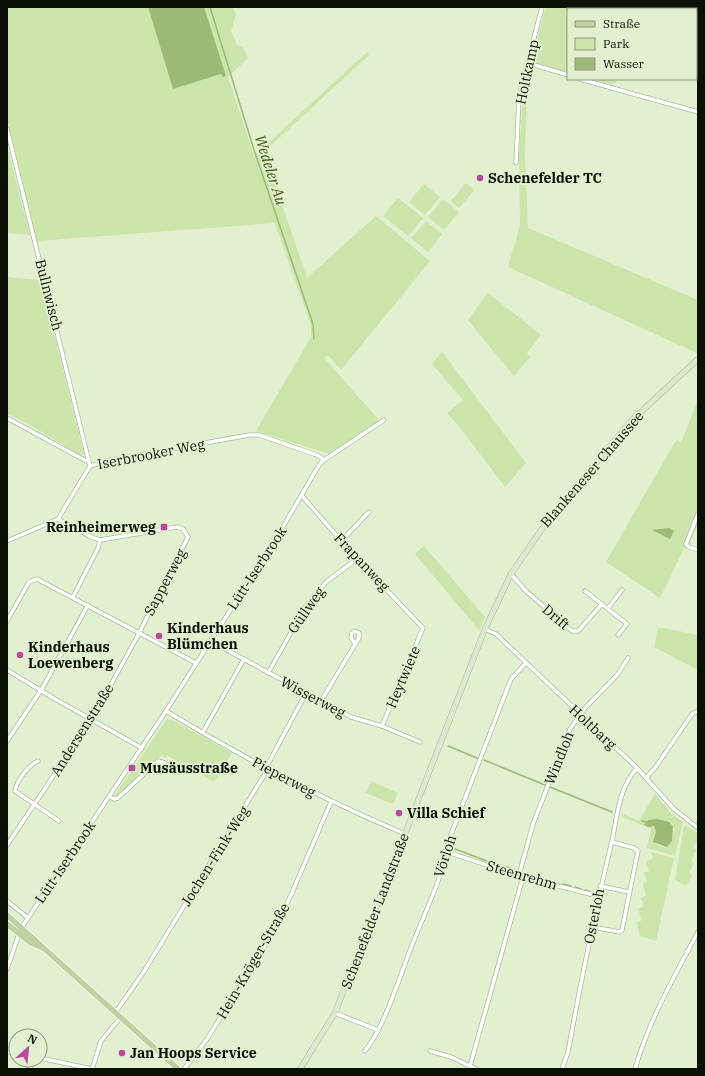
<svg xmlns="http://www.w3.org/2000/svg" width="705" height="1076" font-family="'IBM Plex Serif',serif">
<rect width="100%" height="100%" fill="#e1f0cf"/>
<!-- green -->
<g fill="#cbe5ab" fill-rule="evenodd">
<path d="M7,7H148L173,89L221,74L223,77L225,76L204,7H232L236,14L231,31L237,45L243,47L248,58L228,77L254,156L367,52L369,55L264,152L307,278L376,216L430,261L341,370L328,355L324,358L378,419V423L329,454L256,431L311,337V325L275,223L37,241L7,119Z"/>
<path d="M546,7H665L664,9H568V72L535,63L532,57Z"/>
<path d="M534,69L527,97L525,154L528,228L698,300L697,353L508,267L520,225L519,154L523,97L530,71Z"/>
<path d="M592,79H618L613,85Z"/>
<path d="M7,145L30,235L7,233Z"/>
<path d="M466,183L474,190L459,208L451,201Z"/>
<path d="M424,184L440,197L425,215L409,202Z"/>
<path d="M398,198L423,218L408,236L383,216Z"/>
<path d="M443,199L459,212L444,230L428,217Z"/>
<path d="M426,221L442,234L428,252L411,238Z"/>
<path d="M7,277L41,280L84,454L80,455L27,423L7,414Z"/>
<path d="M488,293L541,335L527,353L530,357L514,376L468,320Z"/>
<path d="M442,352L526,463L505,487L458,425L447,413L463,400L432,364Z"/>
<path d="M698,399V524L687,549L684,548L660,598L606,562L676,440L681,443Z"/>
<path d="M424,546L485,617L479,630L415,554Z"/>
<path d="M658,628H663L698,635V670L654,647Z"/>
<path d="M167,719L174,721L232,753L214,782L168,756L165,758L162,755L117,796H114Z"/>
<path d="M371,781L398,793L393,804L366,793Z"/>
<path d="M655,794L671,813L683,822L675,856L647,848L651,829L621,816L622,814L639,821ZM660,820L672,823C677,833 671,840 664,847L655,844L656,832L652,826Z"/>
<path d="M684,825L698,833V839L693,848L696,850L691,861L694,863L689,873L692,875L686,886L675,880Z"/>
<path d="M651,852L674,858L656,941L640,936L637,923L642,920L638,909L644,906L641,898L646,895L643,883L647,882L644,873L649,871L646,862L653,858Z"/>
</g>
<!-- water -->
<g fill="#9cba76">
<path d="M148,7H204L226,76L223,77L221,74L173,89Z"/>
<path d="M669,528L674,531L670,539L652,530Z"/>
<path d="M657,819L669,822L673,826L672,841L667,847L653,842L656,832L654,826L649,827L644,825L648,820Z"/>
</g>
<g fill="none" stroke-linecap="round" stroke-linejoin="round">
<!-- stream -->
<g stroke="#9cba76" stroke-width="1.5">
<path d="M210,7L254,150L313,324L314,339"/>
<path d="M448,746L477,758"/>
<path d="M484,760L545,785"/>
<path d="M550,787L612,812"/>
<path d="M642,821L646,822"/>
<path d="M450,847L492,863"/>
<path d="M495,864L501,865"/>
<path d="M504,866L516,870"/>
<path d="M523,874L545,879"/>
<path d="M547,880L557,883"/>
<path d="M563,884L571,886"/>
<path d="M575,887L581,889"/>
<path d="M585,890L589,891"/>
</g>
<defs>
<g id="minor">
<path d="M528,63L568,75"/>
<path d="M580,79L698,112"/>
<path d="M7,129L90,466"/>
<path d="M516,163L519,96L542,7"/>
<path d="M7,418L88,462"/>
<path d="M302,496L357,559L423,628L382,726"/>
<path d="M698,514L686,544L689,547L698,550"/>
<path d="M342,540L369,512"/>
<path d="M7,541L58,519L90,466L111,460L249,435H259L317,455L324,460"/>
<path d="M511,574L527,592L572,631H578L602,604"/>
<path d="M585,591L627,624L618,635"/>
<path d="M73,597L98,548L100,540"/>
<path d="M608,608L622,590"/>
<path d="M7,621L29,582L37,579L196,663"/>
<path d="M485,629L496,634L637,768L674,809L698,828"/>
<path d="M210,641L351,717L382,726L420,742"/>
<path d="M7,670L55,699L142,748"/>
<path d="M268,673L306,606L326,582L357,559"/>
<path d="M321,701L359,638V633L355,631L352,633L351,638L355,644"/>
<path d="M166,711C243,758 322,799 405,834"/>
<path d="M203,732L244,659"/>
<path d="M7,741L43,687L88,605"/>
<path d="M38,761C29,765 16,781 15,791L59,821"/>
<path d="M646,778L655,768L692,714L698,711"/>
<path d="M110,797L114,799L118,798L158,761L165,763L163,768L151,767"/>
<path d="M7,845L93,717L136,639L188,537L183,529L177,527L100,540L91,537L58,519"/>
<path d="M447,852L523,877L598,896"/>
<path d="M519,875L533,824L570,729L586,707L618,674L628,658"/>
<path d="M600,886L629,892"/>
<path d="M7,901L27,917"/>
<path d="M22,927L164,714L277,537L319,465L324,460L384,420"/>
<path d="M592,927L620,932L622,930L638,851L634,848L612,842"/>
<path d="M7,969L19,934"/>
<path d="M115,1013L143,973L266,772L267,766L306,693"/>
<path d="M335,1013L378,1030"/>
<path d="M365,1051C386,1025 400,974 413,943C424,914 444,875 447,845L511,679L526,663"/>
<path d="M430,1051L451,1057L476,1069"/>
<path d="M7,1052L16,1054"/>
<path d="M40,1058L92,1069"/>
<path d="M470,1066L523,877"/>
<path d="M30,1069L32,1060"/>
<path d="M92,1069L101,1041L120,1018"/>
<path d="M184,1069L207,1039L274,931L291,895L331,802"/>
<path d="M562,1069L568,1052C581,981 595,911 612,841C617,817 619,787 637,768"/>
<path d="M635,1069C649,1020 674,977 698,932"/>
</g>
<path id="secondary" d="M300,1069L335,1013L485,629L511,574L546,523L630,422L698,359"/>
<g id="primary">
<path d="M7,915L178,1069"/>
<path d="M7,924L31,943L43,948"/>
</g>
</defs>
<!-- minor casing -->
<use href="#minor" stroke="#abba9a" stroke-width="5"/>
<!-- secondary casing -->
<use href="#secondary" stroke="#abba9a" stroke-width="6"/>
<!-- primary casing -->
<use href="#primary" stroke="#fff" stroke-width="7"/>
<!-- minor -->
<use href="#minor" stroke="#fff" stroke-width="3.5"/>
<!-- secondary -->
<use href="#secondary" stroke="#dee8d0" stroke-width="5"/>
<!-- primary -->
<use href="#primary" stroke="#bdd1a1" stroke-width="5.5"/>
</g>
<!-- markers -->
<g fill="#bb47a0" stroke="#e1f0cf" stroke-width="1.5">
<circle cx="480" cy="178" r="4"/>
<rect x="160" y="523" width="8" height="8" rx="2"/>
<circle cx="159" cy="636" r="4"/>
<circle cx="20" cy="655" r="4"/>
<rect x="128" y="764" width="8" height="8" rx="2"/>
<circle cx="399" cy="813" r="4"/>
<circle cx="122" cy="1053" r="4"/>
</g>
<g text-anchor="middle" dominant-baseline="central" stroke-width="4" stroke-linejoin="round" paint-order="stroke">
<!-- street labels -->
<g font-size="14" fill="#0c1106" stroke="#e1f0cf">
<text transform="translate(527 72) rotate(-78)">Holtkamp</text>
<text transform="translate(49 295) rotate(76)">Bullnwisch</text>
<text transform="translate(151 454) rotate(-11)">Iserbrooker Weg</text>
<text transform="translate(592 469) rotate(-49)">Blankeneser Chaussee</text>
<text transform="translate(362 562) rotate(47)">Frapanweg</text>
<text transform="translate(257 568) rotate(-57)">Lütt-Iserbrook</text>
<text transform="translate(165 582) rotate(-62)">Sapperweg</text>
<text transform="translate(306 610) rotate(-55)">Güllweg</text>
<text transform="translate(556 617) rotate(40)">Drift</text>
<text transform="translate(403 677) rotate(-67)">Heytwiete</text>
<text transform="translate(313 697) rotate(28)">Wisserweg</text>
<text transform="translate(593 727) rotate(43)">Holtbarg</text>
<text transform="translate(82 730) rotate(-58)">Andersenstraße</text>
<text transform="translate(559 758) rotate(-68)">Windloh</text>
<text transform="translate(284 777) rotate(28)">Pieperweg</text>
<text transform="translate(215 856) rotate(-58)">Jochen-Fink-Weg</text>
<text transform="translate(445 856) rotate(-72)">Vörloh</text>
<text transform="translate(65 862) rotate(-56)">Lütt-Iserbrook</text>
<text transform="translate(522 875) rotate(16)">Steenrehm</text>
<text transform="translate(375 911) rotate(-69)">Schenefelder Landstraße</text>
<text transform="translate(594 916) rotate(-79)">Osterloh</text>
<text transform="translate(253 961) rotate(-60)">Hein-Kröger-Straße</text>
</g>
<!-- poi labels -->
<g font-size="14" font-weight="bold" fill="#0c1106" stroke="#e1f0cf" text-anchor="start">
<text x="488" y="178">Schenefelder TC</text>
<text x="156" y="527" text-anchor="end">Reinheimerweg</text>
<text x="167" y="628">Kinderhaus<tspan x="167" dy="16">Blümchen</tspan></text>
<text x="28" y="647">Kinderhaus<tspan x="28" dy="16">Loewenberg</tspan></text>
<text x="140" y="768">Musäusstraße</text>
<text x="407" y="813">Villa Schief</text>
<text x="130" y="1053">Jan Hoops Service</text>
</g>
<!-- water labels -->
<g font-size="15" font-style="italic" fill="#3e580d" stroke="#e1f0cf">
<text transform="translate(271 170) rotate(72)">Wedeler Au</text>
</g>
</g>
<!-- border -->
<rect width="705" height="1076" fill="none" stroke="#0c1106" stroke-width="16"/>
<!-- legend -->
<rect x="567" y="8" width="130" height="72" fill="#e1f0cf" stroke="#8c977f"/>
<rect x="575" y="21" width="20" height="6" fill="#bdd1a1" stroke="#8c977f"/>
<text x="603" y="28" font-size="12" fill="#0c1106">Straße</text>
<rect x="575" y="38" width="20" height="12" fill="#cbe5ab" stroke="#8c977f"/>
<text x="603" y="48" font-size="12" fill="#0c1106">Park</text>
<rect x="575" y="58" width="20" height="12" fill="#9cba76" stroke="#8c977f"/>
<text x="603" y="68" font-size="12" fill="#0c1106">Wasser</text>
<!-- north arrow -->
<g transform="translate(28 1048) rotate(27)"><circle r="19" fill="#e1f0cf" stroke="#8c977f"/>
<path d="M0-3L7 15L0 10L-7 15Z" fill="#bb47a0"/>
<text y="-6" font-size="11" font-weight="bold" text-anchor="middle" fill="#0c1106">N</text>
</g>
</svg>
